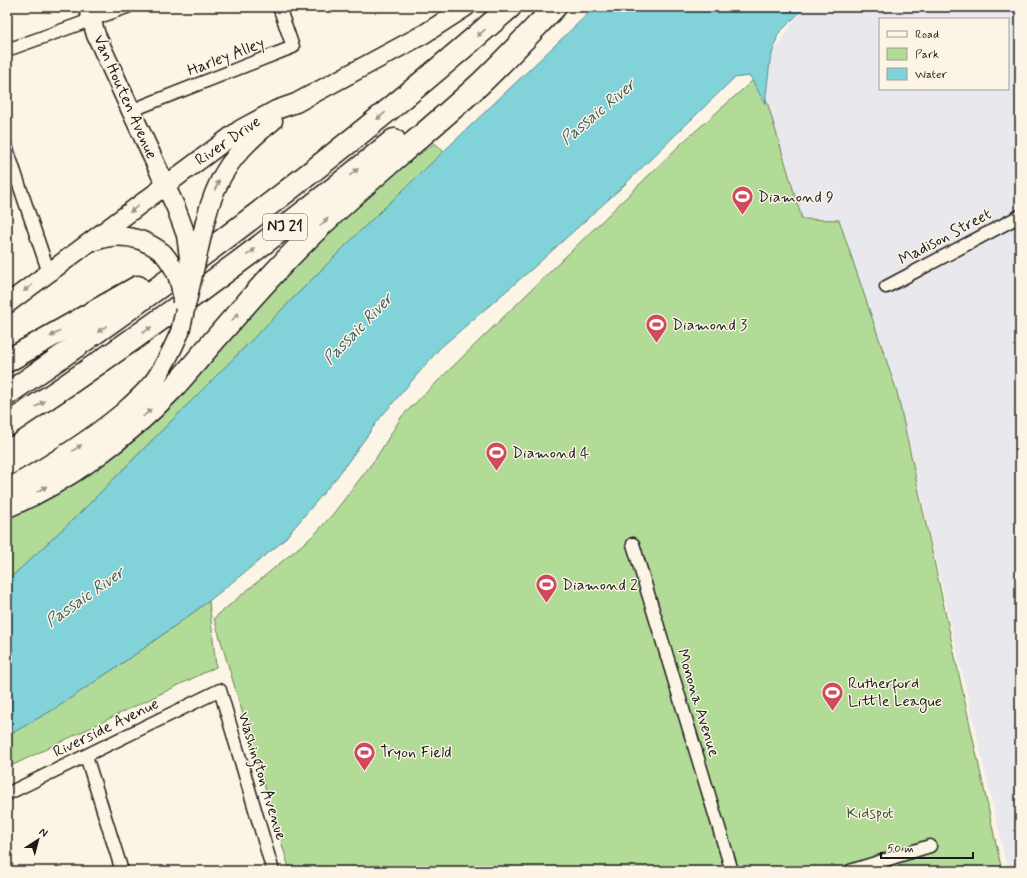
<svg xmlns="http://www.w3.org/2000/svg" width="1027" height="878" font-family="Mynerve,sans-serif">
<rect width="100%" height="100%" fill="#fcf5e5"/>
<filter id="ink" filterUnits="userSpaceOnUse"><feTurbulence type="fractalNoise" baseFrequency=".025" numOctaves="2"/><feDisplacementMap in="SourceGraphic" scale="8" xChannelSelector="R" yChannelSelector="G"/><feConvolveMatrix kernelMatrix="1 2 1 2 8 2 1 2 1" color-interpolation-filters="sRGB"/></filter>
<g filter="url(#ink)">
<!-- built -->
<path fill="#e9e8ec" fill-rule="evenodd" d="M803,7H1020V871H1008L897,392L839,220L802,219L759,75ZM880,19H1008V89H880Z"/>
<!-- green -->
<g fill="#b3db98" stroke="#687c5a">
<path d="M759,75L802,219L839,220L897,392L1002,871H290L214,618L315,534L333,514L376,458L402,416L682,143Z"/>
<path d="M435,143L444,152L358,233L80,513L7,581V516L88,473L365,194Z"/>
<path d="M209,601L216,667L7,768V736L56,708L140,651Z"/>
</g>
<!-- water -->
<path fill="#82d3d9" stroke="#598a8d" d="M595,7H805L778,34L770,61L765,104L750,76L734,78L621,188L533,268L440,348L380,418L337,477L282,542L209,601L140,651L56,708L7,736V581L80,513L358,233Z"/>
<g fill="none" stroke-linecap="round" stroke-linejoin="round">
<defs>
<g id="street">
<path d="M7,50L127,7"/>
<path d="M130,111L293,47L279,7"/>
<path d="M7,149L49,273"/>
<path d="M886,287L1020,216"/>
<path d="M633,544L732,871"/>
<path d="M86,756L122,871"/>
<path d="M7,794L220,690L273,871"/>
<path d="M850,871L930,846"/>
</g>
<g id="secondary">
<path d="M88,7L96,35L176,208L186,235"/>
<path d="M205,222C217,174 235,151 273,121"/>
<path d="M95,241C120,232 143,237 163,253"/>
<path d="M7,304L241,129L276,110L296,103L424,34L466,7"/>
<path d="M7,489C48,466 86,443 122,413C134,402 147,391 156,378C166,363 173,348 180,332"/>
</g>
<g id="highway">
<path d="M7,361L138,287"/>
<path d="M7,394C182,275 351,147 510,7"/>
<path d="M7,425C141,337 270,242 394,140"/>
<path d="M7,506C67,481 126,437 171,390C187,373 202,354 218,336C249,300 280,265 314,232C368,179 427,133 482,82C507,58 531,32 555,7"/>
</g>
</defs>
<!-- street casing -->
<use href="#street" stroke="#1c1c1c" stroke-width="15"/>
<!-- secondary casing -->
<use href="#secondary" stroke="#1c1c1c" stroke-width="21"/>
<!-- highway casing -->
<use href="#highway" stroke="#1c1c1c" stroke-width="25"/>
<!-- street -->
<use href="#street" stroke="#fcf5e5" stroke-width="12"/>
<!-- secondary -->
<use href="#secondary" stroke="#fcf5e5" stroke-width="18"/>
<!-- highway -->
<use href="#highway" stroke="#fcf5e5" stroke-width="22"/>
<defs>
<g id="secondary-bridge">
<path d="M186,235L190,265"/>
<path d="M163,253C176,268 182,283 182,303"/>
<path d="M180,332L205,222"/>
</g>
</defs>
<!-- secondary-bridge casing -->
<use href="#secondary-bridge" stroke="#1c1c1c" stroke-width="21" stroke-linecap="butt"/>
<!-- secondary-bridge -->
<use href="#secondary-bridge" stroke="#fcf5e5" stroke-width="18"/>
</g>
<!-- one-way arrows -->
<defs><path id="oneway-solid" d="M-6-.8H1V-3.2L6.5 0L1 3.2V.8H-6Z"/></defs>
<g fill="#97938b">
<use href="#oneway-solid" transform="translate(481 33) rotate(140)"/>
<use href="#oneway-solid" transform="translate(381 116) rotate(140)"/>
<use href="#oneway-solid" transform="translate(354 172) rotate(-39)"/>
<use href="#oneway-solid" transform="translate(217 185) rotate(-66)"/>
<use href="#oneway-solid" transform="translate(134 209) rotate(143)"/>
<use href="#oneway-solid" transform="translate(324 222) rotate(-44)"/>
<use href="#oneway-solid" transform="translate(251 252) rotate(-37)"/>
<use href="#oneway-solid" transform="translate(28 288) rotate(143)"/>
<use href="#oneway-solid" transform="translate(235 317) rotate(-49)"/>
<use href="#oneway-solid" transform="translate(102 329) rotate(145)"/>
<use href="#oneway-solid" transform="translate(147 330) rotate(-35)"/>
<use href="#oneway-solid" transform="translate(55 334) rotate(151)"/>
<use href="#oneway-solid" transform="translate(40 404) rotate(-33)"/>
<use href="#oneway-solid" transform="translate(147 413) rotate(-42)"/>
<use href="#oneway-solid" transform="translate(77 448) rotate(-34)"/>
<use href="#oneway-solid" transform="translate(42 489) rotate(-29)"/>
</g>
</g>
<!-- icons -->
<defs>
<symbol id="stadium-pin" viewBox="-11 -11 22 30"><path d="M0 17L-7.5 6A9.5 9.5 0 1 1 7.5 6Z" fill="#d1495b" stroke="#fcf5e5"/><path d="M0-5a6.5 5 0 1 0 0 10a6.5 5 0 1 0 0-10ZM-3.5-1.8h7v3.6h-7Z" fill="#fff"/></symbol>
</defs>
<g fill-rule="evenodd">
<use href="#stadium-pin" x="730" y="184" width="25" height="34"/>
<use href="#stadium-pin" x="644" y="312" width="25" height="34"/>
<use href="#stadium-pin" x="484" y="440" width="25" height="34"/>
<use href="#stadium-pin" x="534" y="572" width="25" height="34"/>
<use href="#stadium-pin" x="820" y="680" width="25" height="34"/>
<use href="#stadium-pin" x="352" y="740" width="25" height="34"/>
</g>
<g text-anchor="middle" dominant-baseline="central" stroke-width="3" stroke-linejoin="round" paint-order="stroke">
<!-- shield labels -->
<rect fill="#fcf5e5" stroke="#5f5d58" stroke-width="1" x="263" y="214" width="44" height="26" rx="3"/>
<g font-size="15" font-weight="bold" fill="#1c1c1c">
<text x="285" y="227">NJ 21</text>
</g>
<!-- street labels -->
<g font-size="16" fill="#1c1c1c" stroke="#fcf5e5">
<text transform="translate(226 57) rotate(-21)">Harley Alley</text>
<text transform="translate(125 97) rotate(66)">Van Houten Avenue</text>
<text transform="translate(228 141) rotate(-34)">River Drive</text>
<text transform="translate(945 237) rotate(-28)">Madison Street</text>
<text transform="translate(698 703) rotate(73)">Monona Avenue</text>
<text transform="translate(106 728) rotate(-26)">Riverside Avenue</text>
<text transform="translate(262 776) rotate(73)">Washington Avenue</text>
</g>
<!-- poi labels -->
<g font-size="16" fill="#1c1c1c" stroke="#fcf5e5" text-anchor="start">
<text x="758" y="197">Diamond 9</text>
<text x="672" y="325">Diamond 3</text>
<text x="512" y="453">Diamond 4</text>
<text x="562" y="585">Diamond 2</text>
<text x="848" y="683">Rutherford<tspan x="848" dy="18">Little League</tspan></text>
<text x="380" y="752">Tryon Field</text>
</g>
<!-- park labels -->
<g font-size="16" fill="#495541" stroke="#fcf5e5">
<text x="870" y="813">Kidspot</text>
</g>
<!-- water labels -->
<g font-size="17" font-style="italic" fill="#405c5e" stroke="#fcf5e5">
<text transform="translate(598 112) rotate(-40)">Passaic River</text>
<text transform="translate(358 329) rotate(-46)">Passaic River</text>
<text transform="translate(85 597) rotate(-35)">Passaic River</text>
</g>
</g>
<!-- margin -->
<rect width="1027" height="878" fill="none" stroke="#fcf5e5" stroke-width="24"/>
<rect x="12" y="12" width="1003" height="854" fill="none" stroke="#1c1c1c" stroke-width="1.5" filter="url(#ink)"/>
<!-- legend -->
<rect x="879" y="18" width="130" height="72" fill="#fcf5e5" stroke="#a29e95"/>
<rect x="887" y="31" width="20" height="6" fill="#fcf5e5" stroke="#a29e95"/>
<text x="915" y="38" font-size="12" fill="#1c1c1c">Road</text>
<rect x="887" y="48" width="20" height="12" fill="#b3db98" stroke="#a29e95"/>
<text x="915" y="58" font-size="12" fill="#1c1c1c">Park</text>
<rect x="887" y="68" width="20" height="12" fill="#82d3d9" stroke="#a29e95"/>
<text x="915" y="78" font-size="12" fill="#1c1c1c">Water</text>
<!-- north arrow -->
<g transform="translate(38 840) rotate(36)" stroke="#fcf5e5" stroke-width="3" paint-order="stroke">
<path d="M0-3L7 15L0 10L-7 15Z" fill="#1c1c1c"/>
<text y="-6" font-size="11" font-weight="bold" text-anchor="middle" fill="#1c1c1c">N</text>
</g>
<!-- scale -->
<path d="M881 852v6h92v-6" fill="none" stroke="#1c1c1c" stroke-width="2"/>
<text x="887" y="852" font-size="12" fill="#1c1c1c" stroke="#fcf5e5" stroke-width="3" paint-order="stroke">50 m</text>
</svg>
